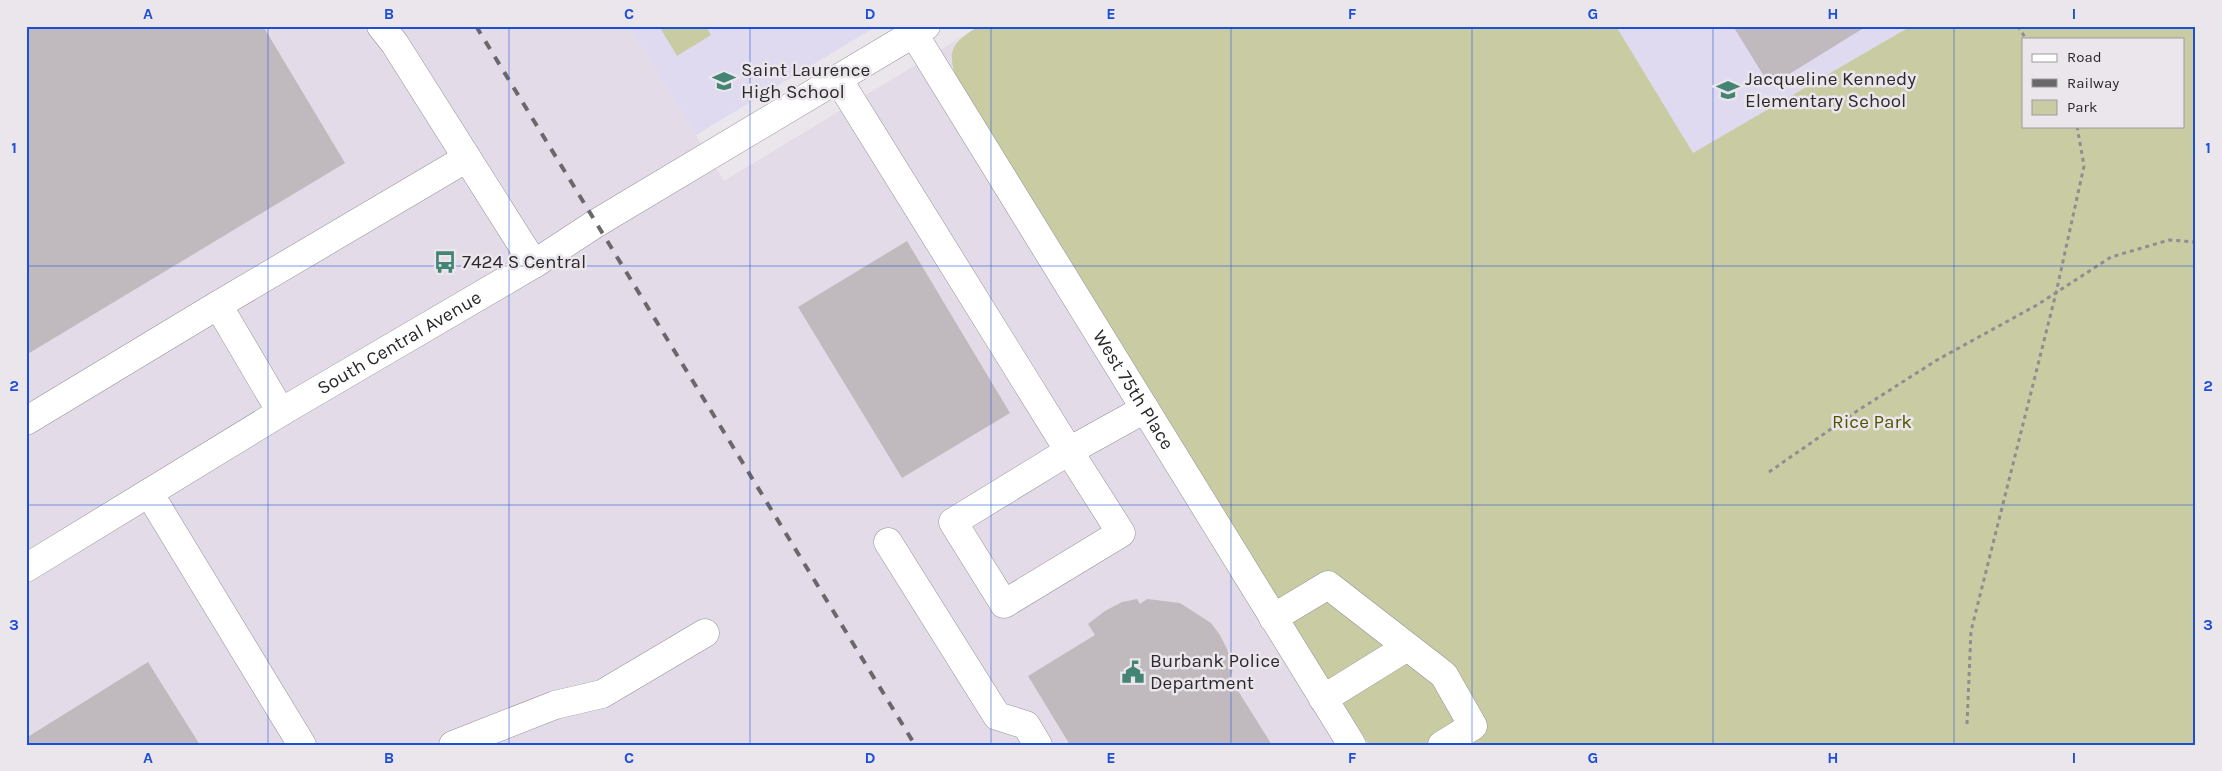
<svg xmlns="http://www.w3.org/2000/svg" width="2222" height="771" font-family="Karla,sans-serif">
<rect width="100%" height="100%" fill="#eae6ec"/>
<!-- built -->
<path fill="#e4dbe8" d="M26,26H629L724,181L965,35L956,42L1195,466L1369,745H26Z"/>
<!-- education -->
<g fill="#dfdaf0">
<path d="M629,26H877L696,135Z"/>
<path d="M1616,26H1911L1693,154Z"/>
</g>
<!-- green -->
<g fill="#c9cca2" fill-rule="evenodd">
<path d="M659,26H706L711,35L677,56Z"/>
<path d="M979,26H1616L1693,153L1911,26H2196V745H1369L1195,466L955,74C946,47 957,40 979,26ZM2023,39H2183V126H2023Z"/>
</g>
<!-- building -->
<g fill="#c0babf">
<path d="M26,26H263L345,163L26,355Z"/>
<path d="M1733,26H1867L1770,86Z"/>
<path d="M907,241L1010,413L902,478L798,307Z"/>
<path d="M1137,599L1140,604L1147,599L1180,603L1211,623L1220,635L1227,649L1233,669L1230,678L1272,745H1070L1028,676L1095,635L1088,624L1105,611L1122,602Z"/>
<path d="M148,662L200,745H26V738Z"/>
</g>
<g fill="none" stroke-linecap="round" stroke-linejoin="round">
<defs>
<g id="minor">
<path d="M381,26L395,44L467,158"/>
<path id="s1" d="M914,34L1352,745"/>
<path d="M838,79L1069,451L1145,409"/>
<path d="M281,412L218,305L467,158L534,264"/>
<path d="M26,421L218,305"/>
<path d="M1069,451L1121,533L1004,604L953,522Z"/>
<path d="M149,493L302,745"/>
<path d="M888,542L997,716L1026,725L1038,745"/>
<path id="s2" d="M26,568L281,412L534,264L595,224L926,26"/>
<path d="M1273,618L1328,585L1444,675L1473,726L1442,745"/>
<path d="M1323,699L1407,647"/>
<path d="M453,745L555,705L602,694L705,633"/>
</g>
</defs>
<!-- minor casing -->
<use href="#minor" stroke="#959197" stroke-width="29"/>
<!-- path -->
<g stroke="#908d92" stroke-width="3" stroke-dasharray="4 4" stroke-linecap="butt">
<path d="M2018,26L2026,39"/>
<path d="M1769,472L1857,411L1937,360L2037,305L2111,257L2169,240L2196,242"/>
<path d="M1967,724L1971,631L2056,293L2084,166L2077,126"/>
</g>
<!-- minor -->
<use href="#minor" stroke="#fff" stroke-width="28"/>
<!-- rail -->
<path stroke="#6b686c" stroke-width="4" stroke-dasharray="9 9" stroke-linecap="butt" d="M476,26L915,745"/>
</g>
<!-- grid -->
<path fill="none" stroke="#1d4ed8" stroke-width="1" stroke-opacity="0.55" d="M268,26V745M509,26V745M750,26V745M991,26V745M1231,26V745M1472,26V745M1713,26V745M1954,26V745M26,266H2196M26,505H2196"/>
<!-- icons -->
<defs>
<symbol id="school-bare" viewBox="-9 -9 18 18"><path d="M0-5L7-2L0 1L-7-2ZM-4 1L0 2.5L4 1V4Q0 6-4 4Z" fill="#438475" stroke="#eae6ec" stroke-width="2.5" paint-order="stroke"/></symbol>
<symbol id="bus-bare" viewBox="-9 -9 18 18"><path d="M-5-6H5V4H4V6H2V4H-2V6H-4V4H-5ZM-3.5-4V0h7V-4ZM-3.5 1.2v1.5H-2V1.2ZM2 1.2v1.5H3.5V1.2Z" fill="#438475" stroke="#eae6ec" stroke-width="2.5" paint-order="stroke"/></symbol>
<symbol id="civic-bare" viewBox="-9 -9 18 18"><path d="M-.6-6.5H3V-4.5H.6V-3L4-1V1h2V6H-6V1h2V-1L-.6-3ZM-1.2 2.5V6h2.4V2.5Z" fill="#438475" stroke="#eae6ec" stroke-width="2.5" paint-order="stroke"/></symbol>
</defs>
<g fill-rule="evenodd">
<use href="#school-bare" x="708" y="65" width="32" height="32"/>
<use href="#school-bare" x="1712" y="74" width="32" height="32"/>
<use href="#bus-bare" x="429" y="246" width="32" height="32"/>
<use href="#civic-bare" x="1117" y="656" width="32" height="32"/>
</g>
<g text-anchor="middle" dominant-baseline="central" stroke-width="5" stroke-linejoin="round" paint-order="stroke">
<!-- poi labels -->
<g font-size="19" fill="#2b292c" stroke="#eae6ec" text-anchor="start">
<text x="741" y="70">Saint Laurence<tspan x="741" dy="22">High School</tspan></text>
<text x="1745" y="79">Jacqueline Kennedy<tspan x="1745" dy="22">Elementary School</tspan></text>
<text x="462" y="262">7424 S Central</text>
<text x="1150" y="661">Burbank Police<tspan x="1150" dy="22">Department</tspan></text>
</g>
<!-- street labels -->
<g font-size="19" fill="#2b292c" stroke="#eae6ec">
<text stroke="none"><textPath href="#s2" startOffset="436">South Central Avenue</textPath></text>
<text stroke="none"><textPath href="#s1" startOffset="418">West 75th Place</textPath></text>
</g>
<!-- park labels -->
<g font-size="19" fill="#535400" stroke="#eae6ec">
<text x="1872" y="422">Rice Park</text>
</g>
</g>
<!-- border -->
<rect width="2222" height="771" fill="none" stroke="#eae6ec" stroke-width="55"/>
<!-- legend -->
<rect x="2022" y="38" width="162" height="90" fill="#eae6ec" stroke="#9e9a9f"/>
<rect x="2032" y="54" width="25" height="8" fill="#ffffff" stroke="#9e9a9f"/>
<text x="2067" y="62" font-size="15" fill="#2b292c">Road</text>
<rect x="2032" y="79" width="25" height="8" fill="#6b686c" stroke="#9e9a9f"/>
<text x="2067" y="88" font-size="15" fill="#2b292c">Railway</text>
<rect x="2032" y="100" width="25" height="15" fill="#c9cca2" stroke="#9e9a9f"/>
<text x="2067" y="112" font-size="15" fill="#2b292c">Park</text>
<rect x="28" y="28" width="2166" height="716" fill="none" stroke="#1d4ed8" stroke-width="2"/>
<g font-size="16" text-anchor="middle" font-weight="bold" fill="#1d4ed8">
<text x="148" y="19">A</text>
<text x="389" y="19">B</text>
<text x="629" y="19">C</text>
<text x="870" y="19">D</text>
<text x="1111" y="19">E</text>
<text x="1352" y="19">F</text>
<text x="1593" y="19">G</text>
<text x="1833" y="19">H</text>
<text x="2074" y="19">I</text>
<text x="14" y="153">1</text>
<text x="2208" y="153">1</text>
<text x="14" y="391">2</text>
<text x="2208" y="391">2</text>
<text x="14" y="630">3</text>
<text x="2208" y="630">3</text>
<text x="148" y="763">A</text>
<text x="389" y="763">B</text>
<text x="629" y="763">C</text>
<text x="870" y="763">D</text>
<text x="1111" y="763">E</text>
<text x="1352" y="763">F</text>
<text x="1593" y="763">G</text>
<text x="1833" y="763">H</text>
<text x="2074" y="763">I</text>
</g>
</svg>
